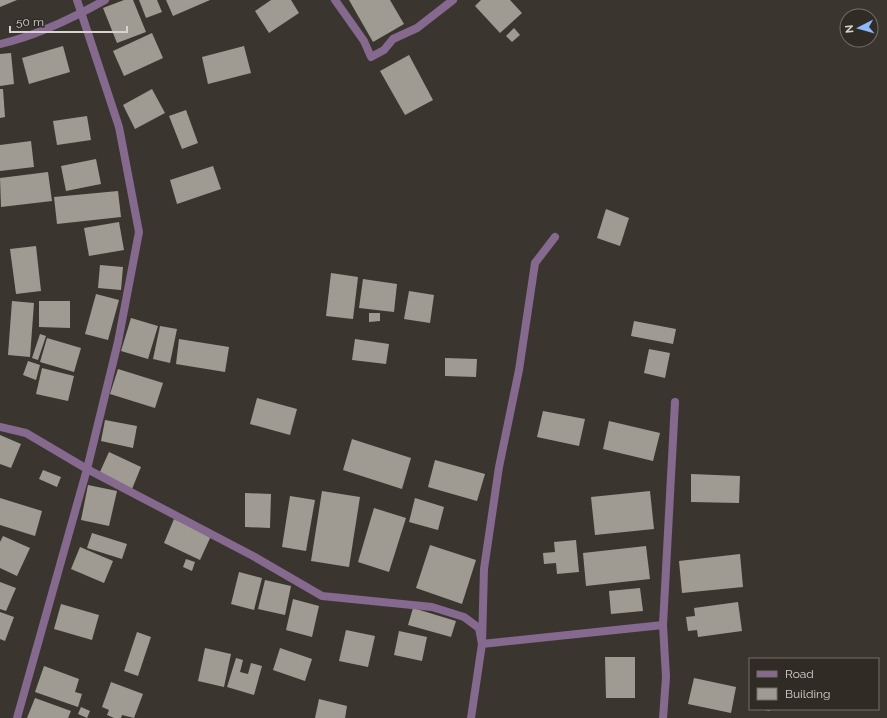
<svg xmlns="http://www.w3.org/2000/svg" width="887" height="718" font-family="Raleway,sans-serif">
<rect width="100%" height="100%" fill="#3a362f"/>
<!-- building -->
<g fill="#a09b92">
<path d="M0,0H17L0,7Z"/>
<path d="M124,0H133L146,32L117,43L103,8Z"/>
<path d="M139,0H157L162,12L146,18Z"/>
<path d="M166,0H210L173,16Z"/>
<path d="M271,0H291L299,13L269,33L255,11Z"/>
<path d="M349,0H390L404,24L373,42Z"/>
<path d="M481,0H510L522,13L500,33L475,6Z"/>
<path d="M514,28L520,35L512,42L506,36Z"/>
<path d="M152,33L163,58L124,76L113,51Z"/>
<path d="M63,46L70,72L29,84L22,58Z"/>
<path d="M244,46L251,73L208,84L202,57Z"/>
<path d="M11,53L14,84L0,86V54Z"/>
<path d="M409,55L433,100L405,115L380,71Z"/>
<path d="M0,89H3L5,117L0,118Z"/>
<path d="M152,89L165,113L135,129L123,105Z"/>
<path d="M186,110L198,143L182,149L169,116Z"/>
<path d="M87,116L91,140L57,145L53,121Z"/>
<path d="M31,141L34,167L0,171V145Z"/>
<path d="M96,159L101,184L66,191L61,166Z"/>
<path d="M213,166L221,189L177,204L170,180Z"/>
<path d="M48,172L52,201L1,207L0,178Z"/>
<path d="M118,191L121,217L57,224L54,197Z"/>
<path d="M606,209L629,218L620,246L597,238Z"/>
<path d="M119,222L124,250L89,256L84,228Z"/>
<path d="M36,246L41,291L16,294L10,249Z"/>
<path d="M100,265L123,267L121,290L98,288Z"/>
<path d="M331,273L358,277L353,319L326,316Z"/>
<path d="M363,279L397,284L394,312L359,308Z"/>
<path d="M409,291L434,295L430,323L404,319Z"/>
<path d="M96,294L119,300L108,340L85,334Z"/>
<path d="M12,301L34,303L30,357L8,355Z"/>
<path d="M39,301H70V328L39,327Z"/>
<path d="M369,313H380V321L369,322Z"/>
<path d="M131,318L158,326L148,359L121,351Z"/>
<path d="M634,321L676,329L673,344L631,336Z"/>
<path d="M160,326L177,329L170,363L153,359Z"/>
<path d="M40,334L46,336L38,360L32,358Z"/>
<path d="M47,338L81,348L74,372L40,362Z"/>
<path d="M179,339L229,347L225,372L176,364Z"/>
<path d="M355,339L389,344L386,364L352,360Z"/>
<path d="M649,349L670,353L665,378L644,373Z"/>
<path d="M445,358L477,359L476,377L445,376Z"/>
<path d="M28,361L40,365L36,380L23,375Z"/>
<path d="M42,368L74,376L68,401L36,394Z"/>
<path d="M118,369L163,383L155,408L110,394Z"/>
<path d="M257,398L297,409L290,435L250,424Z"/>
<path d="M543,411L585,419L579,446L537,437Z"/>
<path d="M105,420L137,426L133,448L101,441Z"/>
<path d="M609,421L660,433L653,461L603,449Z"/>
<path d="M0,435L21,444L11,468L0,464Z"/>
<path d="M352,439L411,458L402,489L343,470Z"/>
<path d="M109,452L141,467L132,489L99,474Z"/>
<path d="M435,460L485,474L477,501L428,487Z"/>
<path d="M43,470L61,477L57,487L39,479Z"/>
<path d="M691,474L740,476L739,503L691,502Z"/>
<path d="M88,485L117,491L109,526L81,520Z"/>
<path d="M322,491L360,497L349,567L311,561Z"/>
<path d="M650,491L654,529L595,535L591,497Z"/>
<path d="M245,493L271,494L270,528L245,527Z"/>
<path d="M290,496L315,500L306,551L282,547Z"/>
<path d="M0,498L42,511L35,536L0,525Z"/>
<path d="M415,498L444,507L438,530L409,522Z"/>
<path d="M374,508L406,518L389,572L358,562Z"/>
<path d="M174,519L211,536L200,560L164,543Z"/>
<path d="M92,533L127,544L122,559L87,548Z"/>
<path d="M3,536L30,548L17,576L0,568V542Z"/>
<path d="M576,540L579,572L557,574L556,563L544,564L543,553L555,552L554,542Z"/>
<path d="M430,545L476,560L462,604L416,588Z"/>
<path d="M646,546L650,579L586,586L583,553Z"/>
<path d="M80,547L113,561L104,583L71,569Z"/>
<path d="M740,554L743,587L682,593L679,561Z"/>
<path d="M186,559L195,562L192,571L183,567Z"/>
<path d="M239,572L262,578L254,610L231,604Z"/>
<path d="M265,580L291,586L285,615L258,609Z"/>
<path d="M0,582L16,588L6,611L0,609Z"/>
<path d="M640,588L643,611L611,614L609,591Z"/>
<path d="M293,599L319,606L312,637L286,630Z"/>
<path d="M738,602L742,631L698,637L697,630L688,631L686,617L695,616L694,608Z"/>
<path d="M61,604L99,615L92,640L54,629Z"/>
<path d="M413,608L456,621L451,637L408,625Z"/>
<path d="M0,612L14,617L5,641L0,639Z"/>
<path d="M346,630L375,636L368,667L339,661Z"/>
<path d="M399,631L427,637L422,661L394,655Z"/>
<path d="M137,632L151,637L138,676L124,671Z"/>
<path d="M205,648L231,654L224,687L198,681Z"/>
<path d="M280,648L312,659L305,681L273,670Z"/>
<path d="M605,657H635V698H606Z"/>
<path d="M236,658L243,660L240,672L248,674L251,663L262,666L254,695L227,687Z"/>
<path d="M44,666L79,679L75,692L82,694L78,707L35,692Z"/>
<path d="M694,678L736,687L731,713L688,704Z"/>
<path d="M111,682L143,694L134,718L122,715L121,718H114L107,715L109,710L102,707Z"/>
<path d="M35,698L71,711L68,718H27Z"/>
<path d="M319,699L347,706L345,718H315Z"/>
<path d="M81,707L90,711L87,718L78,714Z"/>
<path d="M759,709H770V711Z"/>
</g>
<g fill="none" stroke-linecap="round" stroke-linejoin="round">
<!-- street -->
<g stroke="#86698f" stroke-width="8">
<path d="M335,0L364,41L371,57L384,50L393,39L417,28L453,0"/>
<path d="M0,44C36,36 73,18 105,0"/>
<path d="M0,427L26,433L87,469L253,556L322,596L432,607L464,617L479,628L482,644L663,625"/>
<path d="M17,718L87,469L118,342L139,232L119,127L77,0"/>
<path d="M471,718L482,644L484,569L499,467L519,370L535,263L555,237"/>
<path d="M663,718L666,677L663,625L675,402"/>
</g>
</g>
<!-- legend -->
<rect x="749" y="658" width="130" height="52" fill="#302c25" stroke="#736f69"/>
<rect x="757" y="671" width="20" height="6" fill="#86698f" stroke="#736f69"/>
<text x="785" y="678" font-size="12" fill="#d7d4d0">Road</text>
<rect x="757" y="688" width="20" height="12" fill="#a09b92" stroke="#736f69"/>
<text x="785" y="698" font-size="12" fill="#d7d4d0">Building</text>
<!-- north arrow -->
<g transform="translate(859 28) rotate(264)"><circle r="19" fill="#302c25" stroke="#736f69"/>
<path d="M0-3L7 15L0 10L-7 15Z" fill="#8cb9fc"/>
<text y="-6" font-size="11" font-weight="bold" text-anchor="middle" fill="#d7d4d0">N</text>
</g>
<!-- scale -->
<path d="M10 26v6h117v-6" fill="none" stroke="#d7d4d0" stroke-width="2"/>
<text x="16" y="26" font-size="12" fill="#d7d4d0" stroke="#302c25" stroke-width="3" paint-order="stroke">50 m</text>
</svg>
